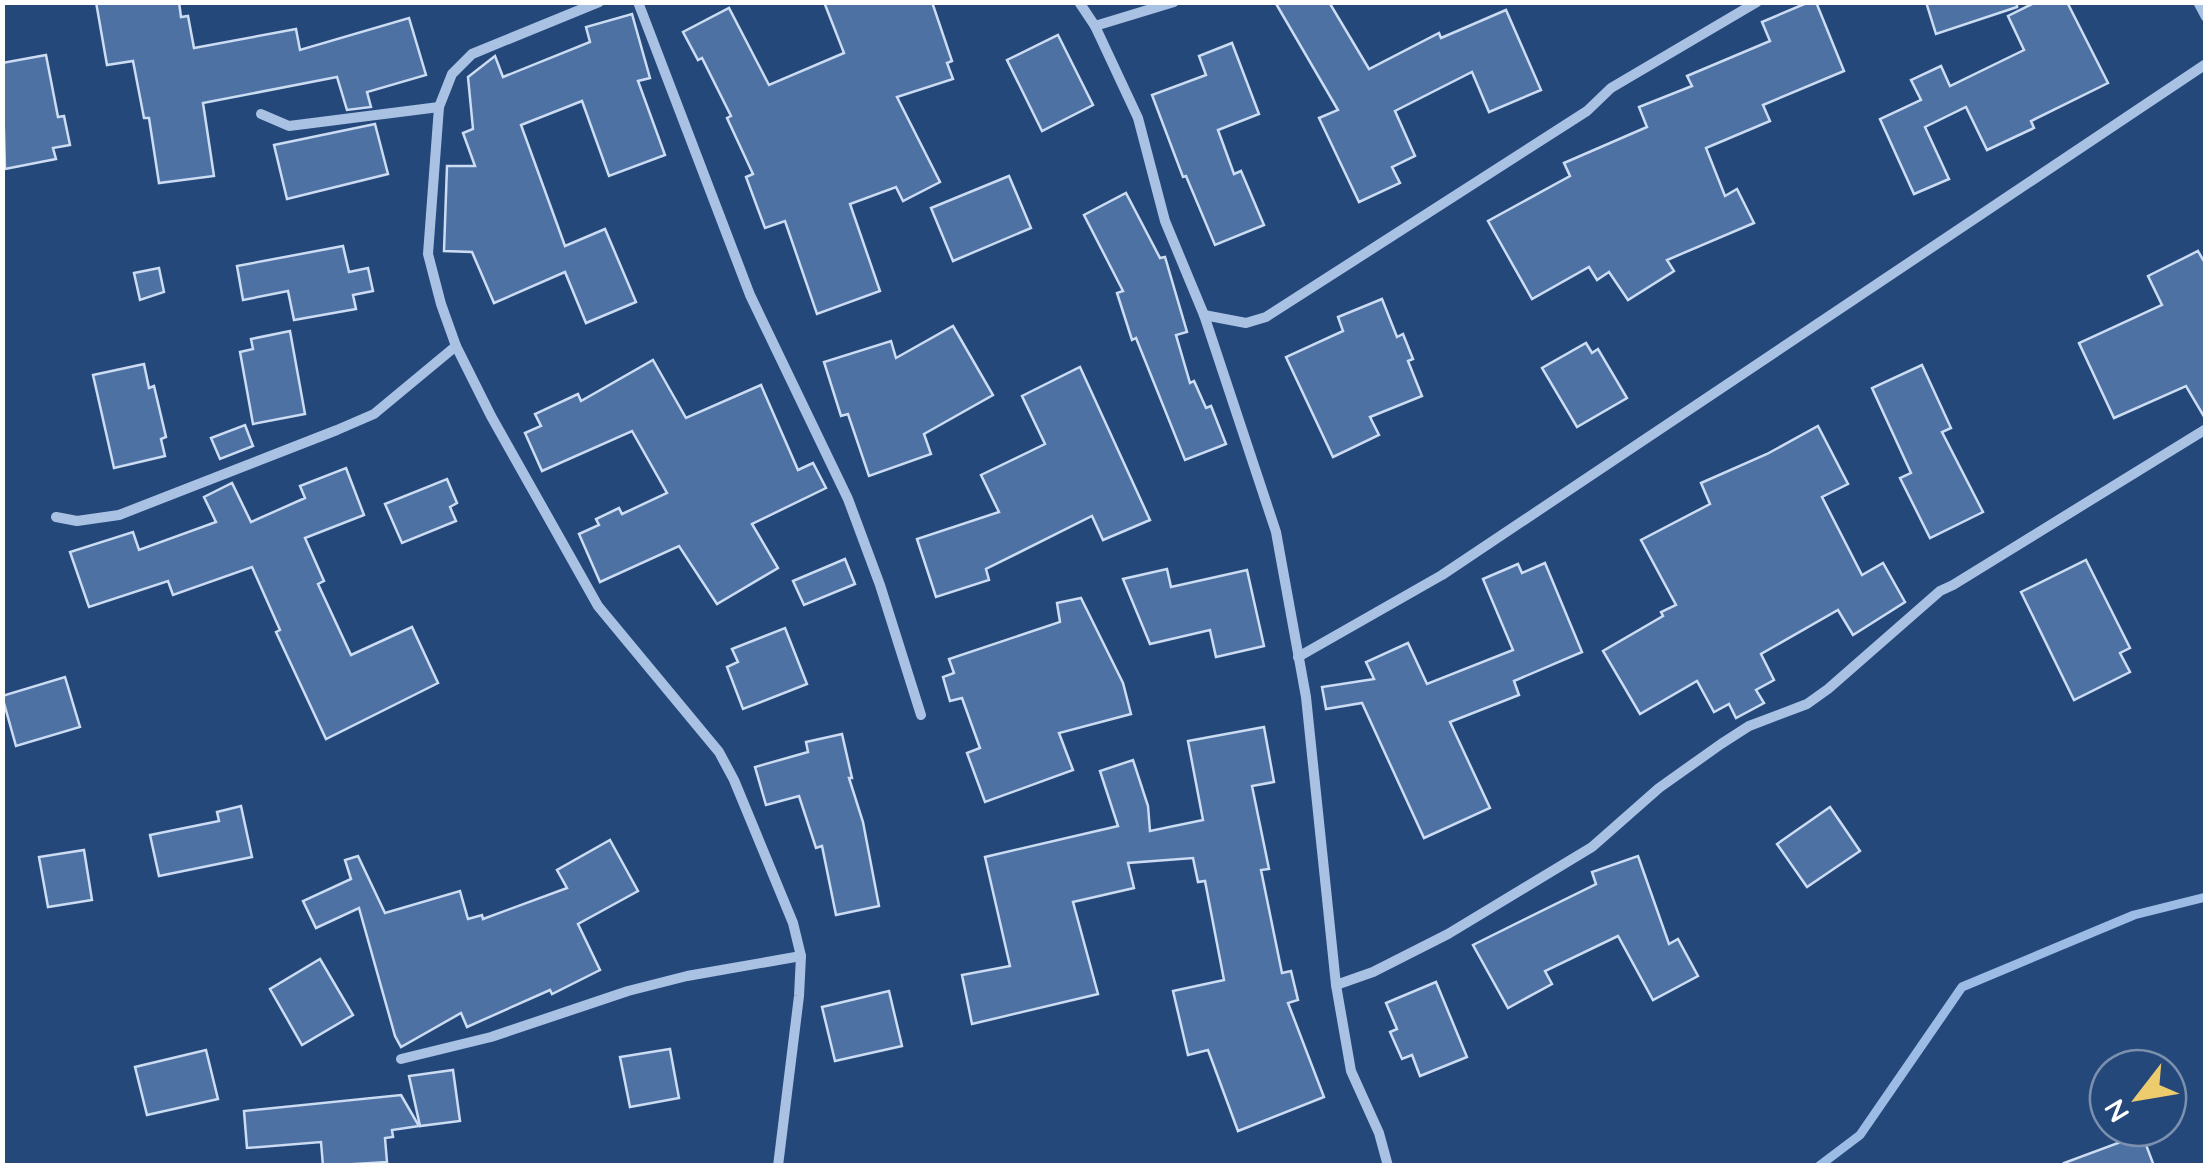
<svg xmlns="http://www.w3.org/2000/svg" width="2208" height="1168" font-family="Quicksand,sans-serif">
<rect width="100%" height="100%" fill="#25487a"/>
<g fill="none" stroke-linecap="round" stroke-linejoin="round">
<!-- stream -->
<path stroke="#9dbce5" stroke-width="9" d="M1819,1166L1860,1135L1962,987L2134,915L2206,897"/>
</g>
<!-- building -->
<g fill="#4e71a3" stroke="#cbdcf3" stroke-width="2.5">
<path d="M96,2H179L181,17L188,16L194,48L296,29L300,50L409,18L426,75L367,92L371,107L347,110L337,77L203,103L214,176L159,183L149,118H144L133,61L107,65Z"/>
<path d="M824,2H932L952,61L947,63L953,79L897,97L940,182L903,201L896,187L850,204L880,291L817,314L785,221L765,228L746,177L753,174L727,118L731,116L702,58L698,60L683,32L729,8L769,85L844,53Z"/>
<path d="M1275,2H1329L1369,69L1439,33L1441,38L1506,10L1541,90L1489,112L1472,72L1395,111L1415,156L1392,167L1400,183L1359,202L1319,118L1338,110Z"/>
<path d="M1809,2H1816L1844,71L1763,105L1770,121L1706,148L1725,196L1737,189L1754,223L1667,260L1674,271L1628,300L1609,272L1597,280L1589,267L1532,299L1488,221L1570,176L1564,163L1647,127L1639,107L1692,86L1687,76L1770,41L1762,22Z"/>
<path d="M1926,2H2017V7L1936,34Z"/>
<path d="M2036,2H2067L2108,83L2031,121L2034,128L1987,150L1966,107L1925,127L1949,179L1914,194L1880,119L1921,100L1911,80L1941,66L1950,86L2024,50L2008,16Z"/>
<path d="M632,14L650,78L638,81L665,155L609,176L582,101L521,125L565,246L605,229L636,302L586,323L565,272L494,303L472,252L444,251L447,166H475L463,133L473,129L468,77L495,56L503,77L590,42L586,27Z"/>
<path d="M1058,35L1093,105L1042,131L1007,60Z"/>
<path d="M1232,43L1259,114L1218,130L1234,174L1241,171L1264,225L1215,245L1186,176L1183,177L1152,95L1206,75L1199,56Z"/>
<path d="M46,55L58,117L64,116L70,145L53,148L56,159L5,169L2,63Z"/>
<path d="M375,124L388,174L287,199L274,145Z"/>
<path d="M1009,176L1031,228L953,261L931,208Z"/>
<path d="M1126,193L1160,258L1165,257L1187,332L1176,335L1190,383L1194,381L1206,408L1211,406L1226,444L1185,460L1136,338L1132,340L1117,293L1123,291L1084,215Z"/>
<path d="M343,246L349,272L368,268L373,291L353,295L356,309L294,320L288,291L243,300L237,266Z"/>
<path d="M2198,251L2206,265V420L2186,386L2114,418L2079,343L2162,305L2148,276Z"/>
<path d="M159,268L164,292L140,300L134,273Z"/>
<path d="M1382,299L1397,337L1403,334L1413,359L1408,361L1422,396L1370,417L1379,435L1333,457L1286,357L1343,331L1338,317Z"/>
<path d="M953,326L993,395L924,434L931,454L869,476L848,414L841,416L824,362L891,341L896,358Z"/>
<path d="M290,331L305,414L253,424L240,352L253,349L251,339Z"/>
<path d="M1586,343L1592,353L1598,349L1627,398L1577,427L1542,368Z"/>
<path d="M653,360L686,418L761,385L798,470L813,463L826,488L752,524L778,568L717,604L679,546L600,582L579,534L599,525L596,519L619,508L622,514L667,493L632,431L542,471L525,433L541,426L535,414L578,394L581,401Z"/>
<path d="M144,364L149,388L154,386L166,437L161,439L165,456L114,468L93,375Z"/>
<path d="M1922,365L1951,428L1942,432L1983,512L1930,538L1900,478L1911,473L1872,388Z"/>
<path d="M1080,367L1150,520L1103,540L1092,516L986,569L989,580L936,597L917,539L999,512L981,475L1045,444L1022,396Z"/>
<path d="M245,425L253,446L220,459L211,438Z"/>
<path d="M1818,426L1848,484L1822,497L1862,575L1883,563L1905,602L1853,635L1838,610L1761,654L1774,680L1756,690L1764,703L1736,718L1729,704L1714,712L1697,681L1640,714L1603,651L1663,616L1661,612L1676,605L1641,540L1710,504L1701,483L1767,454Z"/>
<path d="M346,468L364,515L305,538L324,581L318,584L351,655L412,627L438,683L326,739L276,632L280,630L252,567L173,595L168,581L89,607L70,552L133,532L139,550L216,522L204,497L232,483L251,522L305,498L300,486Z"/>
<path d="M447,479L457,503L450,507L456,521L402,543L385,504Z"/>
<path d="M845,559L855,584L804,605L793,581Z"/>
<path d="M2086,560L2130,648L2120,653L2130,672L2074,700L2021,592Z"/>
<path d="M1545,563L1582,652L1514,681L1519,695L1450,722L1490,808L1424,838L1362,703L1326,709L1322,687L1374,679L1366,662L1408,643L1427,684L1513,650L1483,579L1518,564L1522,573Z"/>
<path d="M1167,569L1171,587L1247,570L1264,646L1216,657L1210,630L1150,644L1123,579Z"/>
<path d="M1081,598L1123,683L1131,714L1059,733L1073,770L985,802L967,753L980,748L962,698L950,701L943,677L954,673L949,659L1060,622L1057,603Z"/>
<path d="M785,628L807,684L743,709L727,667L738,662L732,649Z"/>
<path d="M65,677L80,727L16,746L2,696Z"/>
<path d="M1264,727L1274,782L1252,786L1269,869L1261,870L1282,973L1291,971L1298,1000L1288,1003L1324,1097L1238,1131L1208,1050L1188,1055L1173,991L1224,980L1205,881L1198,882L1193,858L1128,863L1134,888L1073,902L1098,994L972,1024L962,975L1010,966L985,857L1118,826L1100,771L1133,760L1148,806L1150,831L1203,820L1188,741Z"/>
<path d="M842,734L852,778H849L863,822L879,906L836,915L822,846L816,848L799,796L766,805L755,767L808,752L806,742Z"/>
<path d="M241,806L252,857L159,876L150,835L219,821L217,812Z"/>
<path d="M1830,807L1860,851L1807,887L1777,844Z"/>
<path d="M610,840L638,891L578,924L600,970L552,994L550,990L467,1027L461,1013L401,1047L395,1036L359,908L316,928L303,901L351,879L345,860L358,856L385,913L460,891L468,919L482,915L483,919L567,888L557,870Z"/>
<path d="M84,850L92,900L48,907L39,857Z"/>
<path d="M1638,856L1669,944L1678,939L1698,976L1653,1000L1618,936L1545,971L1552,984L1508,1008L1473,945L1596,884L1592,872Z"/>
<path d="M320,959L353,1015L302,1045L270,989Z"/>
<path d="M1436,982L1467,1057L1420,1076L1412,1055L1402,1059L1390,1032L1397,1029L1386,1003Z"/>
<path d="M889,991L902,1046L835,1061L822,1007Z"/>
<path d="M670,1049L679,1098L630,1107L620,1057Z"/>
<path d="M206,1050L218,1099L147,1115L135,1067Z"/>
<path d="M453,1070L460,1121L420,1126L409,1076Z"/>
<path d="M401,1095L419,1126L392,1130L393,1137L385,1138L387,1162L323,1166L321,1142L247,1148L244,1111Z"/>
<path d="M2142,1134L2154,1166H2065L2064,1163Z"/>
</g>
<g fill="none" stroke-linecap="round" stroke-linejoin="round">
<!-- minor -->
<g stroke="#a9c2e4" stroke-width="10">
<path d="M599,2L472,54L452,74L439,107L428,254L441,304L456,346L491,416L598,606L719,752L734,780L793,923L801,956L799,996L778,1166"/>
<path d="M638,2L750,295L848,499L880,585L921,715"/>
<path d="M1079,2L1095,26L1138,118L1165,221L1204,315L1276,532L1306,697L1336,985L1351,1071L1379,1133L1388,1166"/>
<path d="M2198,2L2206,17"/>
<path d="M1095,26L1174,2"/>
<path d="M261,114L289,126L439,107"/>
<path d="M1204,315L1246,323L1266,317L1587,111L1611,88L1757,2"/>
<path d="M56,517L77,521L119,515L337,430L374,414L456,346"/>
<path d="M1298,657L1442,575L2206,64"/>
<path d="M1336,985L1373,972L1448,934L1592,847L1659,788L1721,744L1749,726L1807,704L1828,689L1940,591L1953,585L2206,429"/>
<path d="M401,1059L491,1037L628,991L687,976L801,956"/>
</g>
</g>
<!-- border -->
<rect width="2208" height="1168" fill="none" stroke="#ffffff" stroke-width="10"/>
<!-- north arrow -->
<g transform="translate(2138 1098) rotate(239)"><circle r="48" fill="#25487a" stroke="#7c91af" stroke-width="2.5"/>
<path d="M0-8L18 38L0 25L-18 38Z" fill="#edcc6e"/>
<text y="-15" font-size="28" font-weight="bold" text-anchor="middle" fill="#ffffff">N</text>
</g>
</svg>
